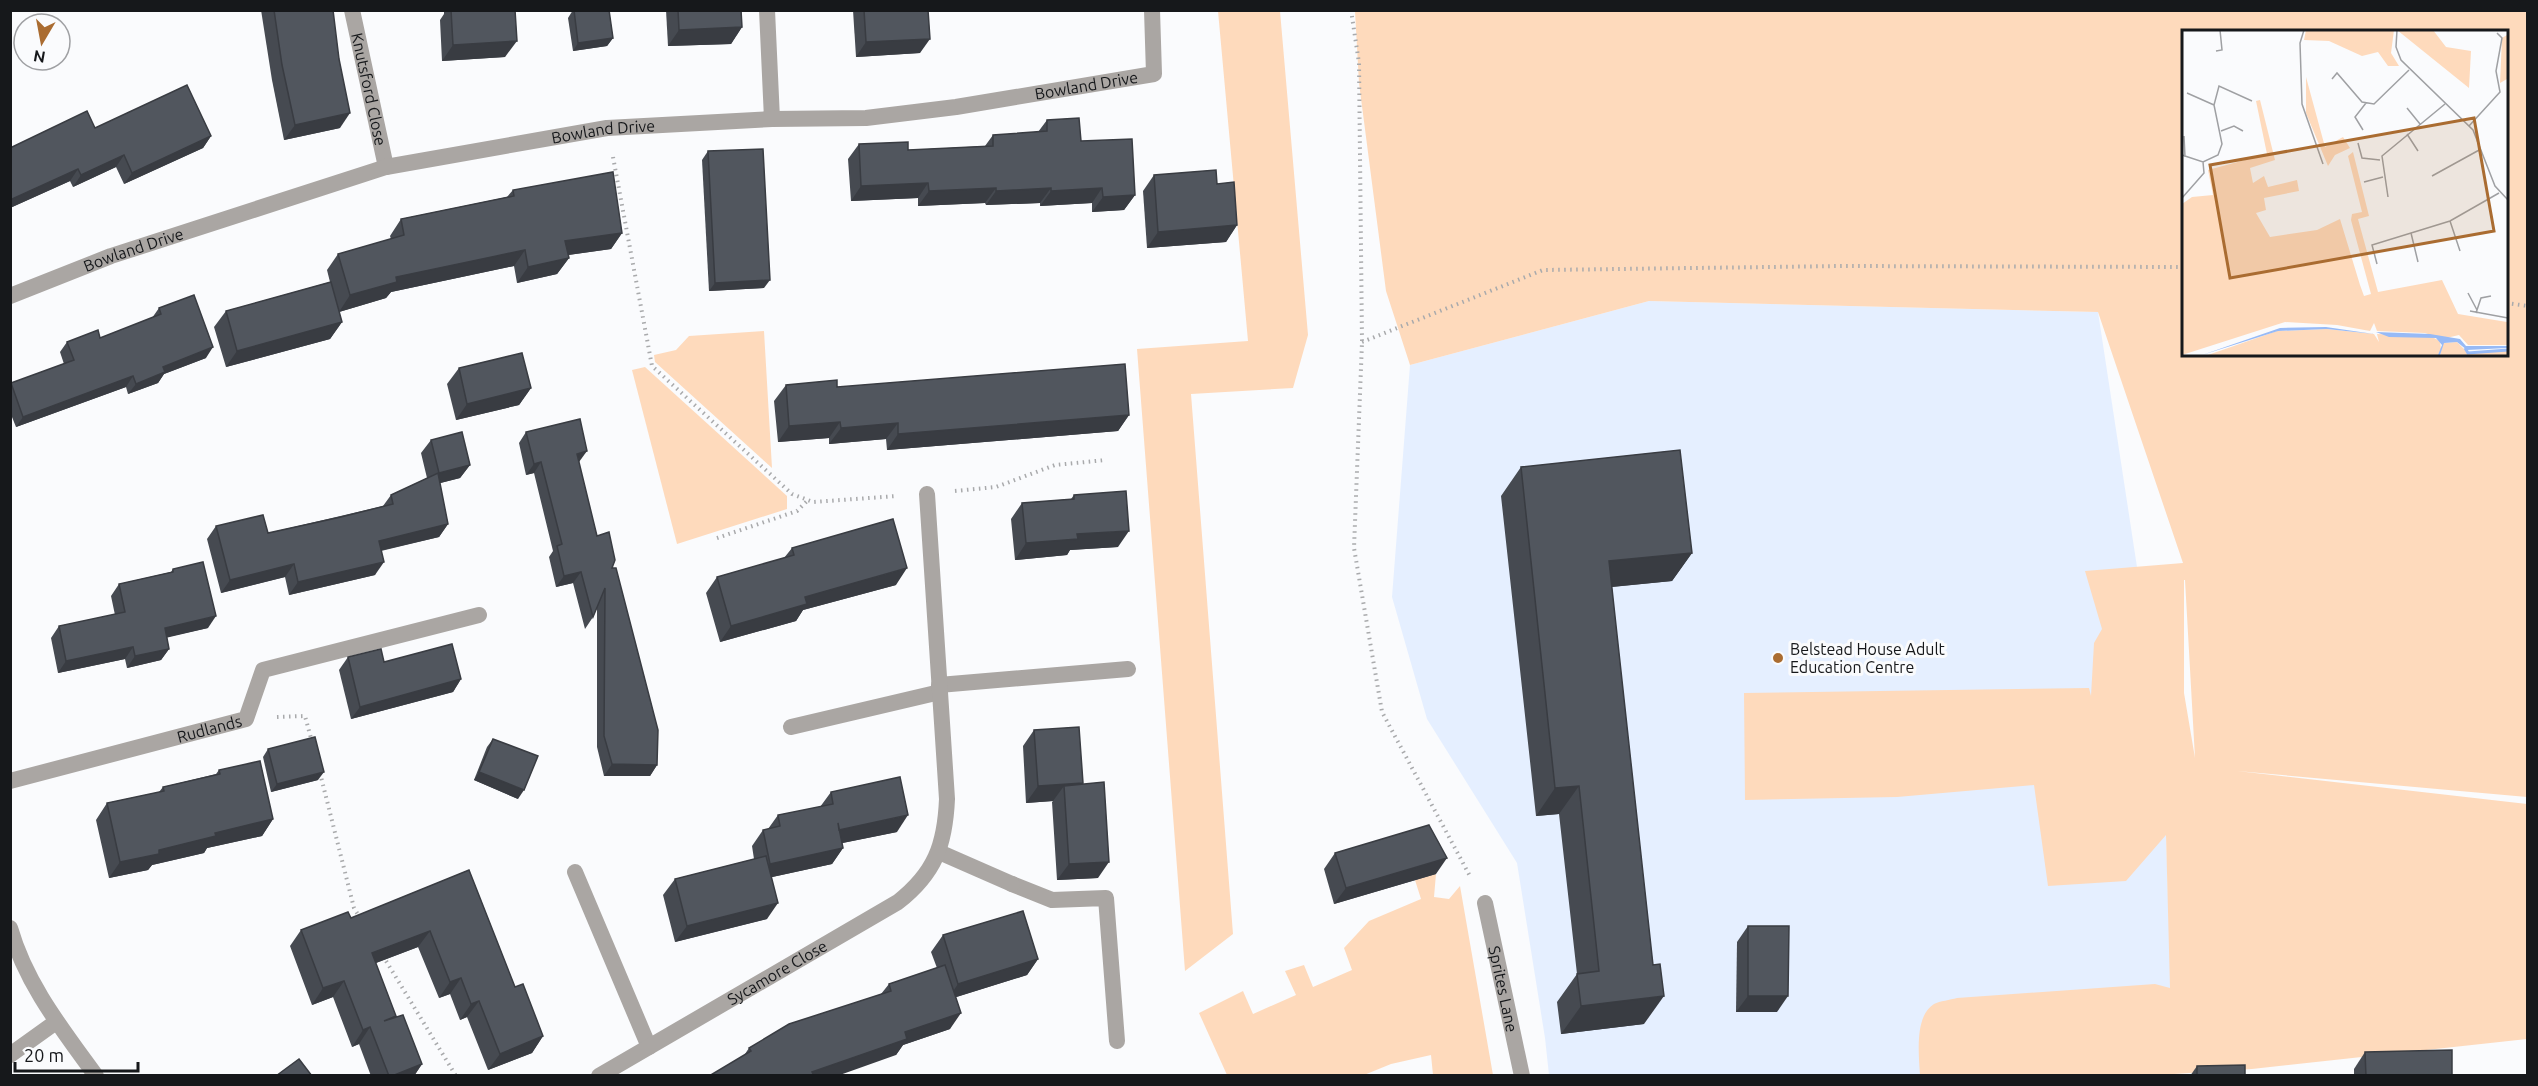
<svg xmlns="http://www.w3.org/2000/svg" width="2538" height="1086" font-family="Ubuntu,sans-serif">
<rect width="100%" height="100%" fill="#fafbfd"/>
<!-- built -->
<path fill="#e5efff" d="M1649,301L2098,312L2137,567L2166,834L2171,988L1920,1075H1549L1545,1038L1517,863L1427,719L1392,597L1410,365Z"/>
<!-- green -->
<g fill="#fedabc" fill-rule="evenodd">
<path d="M1218,11H1280L1308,335L1293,388L1191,394L1233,934L1185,971L1137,349L1248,341Z"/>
<path d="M1355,11H2527V797L2237,771L2527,804V1039L2252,1069L2159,1075H1920C1919,1056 1914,1016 1934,1004C1940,1001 1950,1000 1957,998L2155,984L2170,988L2166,835L2126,881L2048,886L2034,785L1897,797L1745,800L1744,693L2089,688L2091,696L2094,643L2102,629L2085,571L2183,563L2098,312L1649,301L1410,365L1386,291L1359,83ZM2184,32H2506V354H2184ZM2184,580H2185L2195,758L2184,693Z"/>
<path d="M764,331L772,468L655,362L654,355L676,350L689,336Z"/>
<path d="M645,367L787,496V509L677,544L632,370Z"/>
<path d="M1436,874L1434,897L1449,899L1460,886L1493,1075H1433L1431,1055L1391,1064L1364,1075H1227L1199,1013L1243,991L1253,1014L1296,995L1285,971L1304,965L1313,987L1352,970L1344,948L1369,921L1421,899L1415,880Z"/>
</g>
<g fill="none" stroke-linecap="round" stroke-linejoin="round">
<!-- path -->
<g stroke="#a9aaac" stroke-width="4" stroke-dasharray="1.5 4.5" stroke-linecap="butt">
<path d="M1351,10L1359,63L1362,342L1354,548L1382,712L1471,878"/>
<path d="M613,157L652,366L792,494L813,502L897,496"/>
<path d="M2506,303L2528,306"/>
<path d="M1362,342L1543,270L1843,266L2184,267"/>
<path d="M955,491L996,487L1055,465L1106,460"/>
<path d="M717,538L797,511L807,501"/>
<path d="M277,717L305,716L312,742"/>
<path d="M320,773L354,908L360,918"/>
<path d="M383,956L456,1076"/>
</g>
<!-- service -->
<g stroke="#aaa6a3" stroke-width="16">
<path d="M939,685L1128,669"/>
<path d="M791,727L940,692"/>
<path d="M575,872L649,1047"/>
<path d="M1012,884L1052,900L1106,898L1117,1041"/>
</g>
<!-- minor -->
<g stroke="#aaa6a3" stroke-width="16">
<path id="s1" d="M352,10L386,167"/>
<path d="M767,10L772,119"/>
<path id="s2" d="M10,296L111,256L386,167L607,128L772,119L866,118L956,107L1154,74L1152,10"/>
<path id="s3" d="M10,781L246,719L263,670L479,615"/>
<path d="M939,852L1012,884"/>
<path id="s4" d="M1485,903L1522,1076"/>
<path d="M10,1055L56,1022"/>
<path id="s5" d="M599,1076L898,902C935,873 945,845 947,799L927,494"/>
</g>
<!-- tertiary -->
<path stroke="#aaa6a3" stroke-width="16" d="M10,928C26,984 62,1029 96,1076"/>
</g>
<!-- wall -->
<g fill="#464a51">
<path d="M261,10H333L340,128L284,140L272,80Z"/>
<path d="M444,10H515L505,57L442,61L440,20L444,14Z"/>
<path d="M573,10H609L613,38L607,46L573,51L568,18Z"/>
<path d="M666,10H741L742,27L731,44L668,46Z"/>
<path d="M853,10H928L920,53L856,57Z"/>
<path d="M1047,120L1081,141L1135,195L1124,210L1092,212V203L1040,206V203L986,205L985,203L918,206V198L851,201L848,159L859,144L908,150L985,146L993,135L1038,132Z"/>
<path d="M95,128L211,136L203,148L124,184L116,167L73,187L70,181L10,208V148Z"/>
<path d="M708,151L764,288L709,291L702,160Z"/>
<path d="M1154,175L1217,184L1237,225L1226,242L1147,248L1143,191Z"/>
<path d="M513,190L622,233L611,249L568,255L569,258L557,274L517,283L514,266L391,292L386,298L339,312L342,322L330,339L226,367L214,327L226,311L330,282L327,270L338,254L391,239L390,236L401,219L507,197Z"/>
<path d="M159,308L206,358L164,374L158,383L128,394L126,387L16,427L10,412L11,383L64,364L60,352L67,342L100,338L152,318Z"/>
<path d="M459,368L531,388L519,405L456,420L447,384Z"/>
<path d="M786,385L837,387L1129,415L1118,431L887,450L886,439L829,444V438L778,442L774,401Z"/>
<path d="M526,432L579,463L597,536L612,568L657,765L650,776H604L597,747V608L593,617L585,629L573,583L556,587L549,557L553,551L534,473L526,475L519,443Z"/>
<path d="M431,440L470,465L460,478L440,483L448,524L439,537L381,551L375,575L289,595L285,577L221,593L207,539L216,526L268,533L383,506L391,495L427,478L421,453Z"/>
<path d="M1521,467L1692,553L1672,581L1612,587L1644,1024L1561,1034L1557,1002L1577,974L1559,814L1536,816L1501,496Z"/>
<path d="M1074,495L1118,547L1070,550L1067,555L1015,560L1011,519L1022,503L1071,499Z"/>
<path d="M792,548L896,585L803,610L796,621L720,642L706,593L717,577L784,558Z"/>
<path d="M173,569L208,628L167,637L169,649L161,660L127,668L125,659L58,673L51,638L59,626L115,615L111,596L119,584L171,572Z"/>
<path d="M348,657L384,662L461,679L453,692L351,719L339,670Z"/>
<path d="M1034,730L1083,783L1098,878L1057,880L1052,802L1053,801L1026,803L1023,746Z"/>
<path d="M493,739L518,799L474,780L487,747Z"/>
<path d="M268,749L318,780L271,792L263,757Z"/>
<path d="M219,770L273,819L262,836L207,848L204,853L152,865L148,870L109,878L96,820L107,803L159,792L163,787L216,774Z"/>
<path d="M831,792L897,832L842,843L843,848L832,864L772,877L767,919L675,942L663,895L675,879L754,859L752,846L763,830L768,829L778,815L820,807Z"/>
<path d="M1335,853L1436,874L1334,904L1324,869Z"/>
<path d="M469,870L515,987L543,1036L532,1053L488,1070L467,1017L460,1020L450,994L439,998L418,947L376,963L395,1018L422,1064L414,1076H371L359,1044L352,1047L333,997L312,1005L290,946L301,930L351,918Z"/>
<path d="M1748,926L1777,1012H1736L1737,942Z"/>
<path d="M943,935L1038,959L1027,975L956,997L950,1029L903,1045L896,1055L745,1054L749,1048L881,994L889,984L937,968L931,952Z"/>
<path d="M2365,1052L2452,1076H2354V1069Z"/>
<path d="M2197,1066L2245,1076H2190Z"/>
</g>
<!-- shaded-wall -->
<g fill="#393c42">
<path d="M742,27L731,44L668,46L679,30Z"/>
<path d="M613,38L607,46L573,51L578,43Z"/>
<path d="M930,39L920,53L856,57L866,42Z"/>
<path d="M517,41L505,57L442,61L453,45Z"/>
<path d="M350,113L340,128L284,140L295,125Z"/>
<path d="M211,136L203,148L124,184L132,173Z"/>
<path d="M124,155L116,167L73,187L81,175Z"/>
<path d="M78,169L70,181L10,208V200Z"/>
<path d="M928,183L918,198L851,201L861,186Z"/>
<path d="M996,188L985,203L918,206L929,191Z"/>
<path d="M1051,188L1040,203L986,205L996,191Z"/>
<path d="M1102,188L1092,203L1040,206L1051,191Z"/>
<path d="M1135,195L1124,210L1092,212L1103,197Z"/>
<path d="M1237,225L1226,242L1147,248L1158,232Z"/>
<path d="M622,233L611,249L554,257L565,241Z"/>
<path d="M525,250L514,266L391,292L386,298L339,312L350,295L396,277Z"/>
<path d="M569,258L557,274L517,283L528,267Z"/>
<path d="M770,280L764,288L709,291L715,283Z"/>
<path d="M342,322L330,339L226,367L237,351Z"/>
<path d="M213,347L206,358L164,374L158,383L128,394L136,384L163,367Z"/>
<path d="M133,376L126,387L16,427L23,417Z"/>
<path d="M531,388L519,405L456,420L467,404Z"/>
<path d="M1129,415L1118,431L887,450L898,434Z"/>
<path d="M840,422L829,438L778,442L789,426Z"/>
<path d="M898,423L886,439L829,444L841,428Z"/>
<path d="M587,451L579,462L577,454Z"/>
<path d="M541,462L534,473L526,475L534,464Z"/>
<path d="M470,465L460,478L429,486L439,473Z"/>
<path d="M448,524L439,537L370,553L379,541Z"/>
<path d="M1129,531L1118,547L1070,550L1067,555L1015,560L1026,543L1077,534Z"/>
<path d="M1692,553L1672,581L1590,589L1609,561Z"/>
<path d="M384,562L375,575L289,595L298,582Z"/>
<path d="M294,564L285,577L221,593L230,580Z"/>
<path d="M907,568L896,585L803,610L796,621L720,642L731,626L805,597Z"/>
<path d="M581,572L573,583L556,587L564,576Z"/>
<path d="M216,616L208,628L157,640L165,628Z"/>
<path d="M133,647L125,659L58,673L66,661Z"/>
<path d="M169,649L161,660L127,668L135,656Z"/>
<path d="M461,679L453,692L351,719L360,707Z"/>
<path d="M612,764L657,765L650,776H604Z"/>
<path d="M324,772L318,780L271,792L277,784Z"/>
<path d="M479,772L524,790L518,799L474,780Z"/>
<path d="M1083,783L1064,786L1053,801L1026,803L1038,786Z"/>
<path d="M1579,786L1559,814L1536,816L1555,788Z"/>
<path d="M908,815L897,832L828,846L839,830Z"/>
<path d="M273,819L262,836L207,848L204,853L152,865L148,870L109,878L120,862L215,833Z"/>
<path d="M843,848L832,864L759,880L770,864Z"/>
<path d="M1447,858L1436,874L1334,904L1346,888Z"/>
<path d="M1109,862L1098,878L1057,880L1069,864Z"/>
<path d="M778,903L767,919L675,942L687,926Z"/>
<path d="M430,931L418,947L360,969L372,953Z"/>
<path d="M1038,959L1027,975L947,1000L958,984Z"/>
<path d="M461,978L450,994L439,998L450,982Z"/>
<path d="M344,981L333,997L312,1005L323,988Z"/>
<path d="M1664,996L1644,1024L1561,1034L1581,1006Z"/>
<path d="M1748,996H1788L1777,1012H1736Z"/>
<path d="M479,1001L467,1017L460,1020L471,1004Z"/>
<path d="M961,1013L950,1029L903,1045L896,1055L837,1076H809L812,1072L905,1032Z"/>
<path d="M370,1027L359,1044L352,1047L363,1030Z"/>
<path d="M543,1036L532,1053L488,1070L500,1054Z"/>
<path d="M422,1064L414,1076H392Z"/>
</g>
<!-- building -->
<g fill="#51565e" stroke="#393c42" stroke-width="1.5">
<path d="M274,10H333L339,59L350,113L295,125L282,65Z"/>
<path d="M451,10H515L517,41L453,45Z"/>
<path d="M574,10H609L613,38L578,43Z"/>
<path d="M678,10H741L742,27L679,30Z"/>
<path d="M864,10H928L930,39L866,42Z"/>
<path d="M187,85L211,136L132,173L124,155L81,175L78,169L10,200V148L87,111L95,128Z"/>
<path d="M1079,118L1081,141L1132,139L1135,195L1103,197L1102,188L1051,191V188L996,191V188L929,191L928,183L861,186L859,144L908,142V150L993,146V135L1047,131V120Z"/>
<path d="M763,149L770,280L715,283L708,151Z"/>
<path d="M1216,170L1217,184L1234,182L1237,225L1158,232L1154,175Z"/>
<path d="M613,172L622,233L565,241L569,258L528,267L525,250L396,277L397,282L350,295L338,254L404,235L401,219L514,196L513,190Z"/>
<path d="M331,282L342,322L237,351L226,311Z"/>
<path d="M194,295L213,347L163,367L165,372L136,384L133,376L23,417L11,383L74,360L67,342L98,330L100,338L161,314L159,308Z"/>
<path d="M522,353L531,388L467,404L459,368Z"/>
<path d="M1125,364L1129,415L898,434V423L841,428L840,422L789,426L786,385L837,380V387Z"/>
<path d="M580,419L587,451L577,454L597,536L609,532L615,560L612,568H616L658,730L657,765L612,764L604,736L605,588L593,617L581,572L564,576L557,546L562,544L541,462L534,464L526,432Z"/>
<path d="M462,432L470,465L439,473L431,440Z"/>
<path d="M1680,450L1692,553L1609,561L1653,965L1660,964L1664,996L1581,1006L1577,974L1599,971L1579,786L1555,788L1521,467Z"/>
<path d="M438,473L448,524L379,541L384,562L298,582L294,564L230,580L216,526L263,515L268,533L341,517L393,504L391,495Z"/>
<path d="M1126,491L1129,531L1077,534L1078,539L1026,543L1022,503L1074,499V495Z"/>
<path d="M893,519L907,568L805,597L807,604L731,626L717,577L794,555L792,548Z"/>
<path d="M203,562L216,616L165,628L169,649L135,656L133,647L66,661L59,626L125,612L119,584L173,572V569Z"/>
<path d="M452,644L461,679L360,707L348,657L381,649L384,662Z"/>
<path d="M1079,727L1083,783L1038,786L1034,730Z"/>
<path d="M315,737L324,772L277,784L268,749Z"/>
<path d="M493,739L538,756L524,790L479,772Z"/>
<path d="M260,761L273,819L215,833L216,836L159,850V854L120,862L107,803L164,791L163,787L220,774L219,770Z"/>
<path d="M900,777L908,815L839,830L838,823L843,848L770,864L763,830L780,826L778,815L833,804L831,792Z"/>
<path d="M1104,782L1109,862L1069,864L1064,786Z"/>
<path d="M1429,825L1447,858L1346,888L1335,853Z"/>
<path d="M766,856L778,903L687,926L675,879Z"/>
<path d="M469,870L515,987L523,984L543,1036L500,1054L479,1001L471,1004L461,978L450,982L430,931L372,953L396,1016L384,1021L403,1015L422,1064L392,1076H389L370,1027L363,1030L344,981L323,988L301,930L348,912L351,918Z"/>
<path d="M1023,911L1038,959L958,984L943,935Z"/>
<path d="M1748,926H1789L1788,996H1748Z"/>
<path d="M945,965L961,1013L905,1032L907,1039L812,1072L814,1076H709L751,1051L749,1048L789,1024L891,991L889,984Z"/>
<path d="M2452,1050V1076H2366L2365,1052Z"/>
<path d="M299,1059L312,1076H276Z"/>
<path d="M2245,1065V1076H2197V1066Z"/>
</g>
<!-- markers -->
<circle fill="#aa6c31" stroke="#fafbfd" stroke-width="2" cx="1778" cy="658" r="6"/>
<g text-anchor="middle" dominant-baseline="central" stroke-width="6" stroke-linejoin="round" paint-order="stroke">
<!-- street labels -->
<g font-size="16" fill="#16181b" stroke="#fafbfd">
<text stroke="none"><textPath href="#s2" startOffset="1104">Bowland Drive</textPath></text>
<text stroke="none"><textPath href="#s1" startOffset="81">Knutsford Close</textPath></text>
<text stroke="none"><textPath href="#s2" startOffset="618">Bowland Drive</textPath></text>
<text stroke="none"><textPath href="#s2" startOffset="132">Bowland Drive</textPath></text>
<text stroke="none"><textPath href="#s3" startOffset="206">Rudlands</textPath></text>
<text stroke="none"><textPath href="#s5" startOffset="206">Sycamore Close</textPath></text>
<text stroke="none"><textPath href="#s4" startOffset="88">Sprites Lane</textPath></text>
</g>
<!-- poi labels -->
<g font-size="16" fill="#16181b" stroke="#fafbfd" text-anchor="start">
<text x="1790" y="649">Belstead House Adult<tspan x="1790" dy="18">Education Centre</tspan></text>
</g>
</g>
<!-- overview -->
<g transform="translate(2182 30)">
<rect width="326" height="326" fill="#fafbfd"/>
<path d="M124,0H212L209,23L217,36H206L196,22L180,26L147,11L122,10ZM215,0H251L264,17L289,21L287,58ZM325,5V49L318,53L320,8ZM124,47L143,117L161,107L168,118L153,125L146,136L124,83ZM78,70L93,130L68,138L71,153L82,146L86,157L115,150L117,161L82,168L84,180L74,183L88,207L135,200L158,189L178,255L182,266L189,264L169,190L170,184L180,182L166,126L171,122L187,186L176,189L196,262L260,250L276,284L325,292V315H286L277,305L260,309L243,303L195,301L192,293L188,301L155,295L103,292L0,325V174L10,167L31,165L26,140L85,124L74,71ZM145,299L192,304L197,312L195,304L248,306L258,311L259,319L256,325H26L95,301ZM275,312L286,323L325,320V325H258L261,313Z" fill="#fedabc"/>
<path d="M144,297L192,304L145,299L96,301L20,325L98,298ZM194,302L248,304L278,309L284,316H325V318L285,320L275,312L262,313L258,325H256L260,315L254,308L207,307Z" fill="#97baf6"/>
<path fill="none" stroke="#97baf6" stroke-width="3" d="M283,318L286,323L326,320"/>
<path fill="none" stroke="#9fa0a3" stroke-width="1.5" d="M122,0L118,13L120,74L141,134M215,0L214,17L219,30L291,100L313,156L326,170M0,9V30M34,21L40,20L38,0M150,49L155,43L180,72L192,74L227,40M5,63L32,75M225,78L238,94M287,96L318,62L314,41L320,8L315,3M181,100L173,87L184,73M39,101L52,96L61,101M225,104L236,121M2,106L3,127M176,113L180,128L198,130M0,125L21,132L36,125L40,114L32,75L37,56L70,71M250,146L299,119M182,152L201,147M206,167L200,126L263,74M0,168L22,143L21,132M268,191L278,221M229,203L236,232M195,234L190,215L268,191L317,163M286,263L295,280M288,281L326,288M294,283L299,268L309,266"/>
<path fill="#aa6c31" fill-opacity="0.15" stroke="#aa6c31" stroke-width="3" d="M292,88L312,201L48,248L28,135Z"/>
<rect width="326" height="326" fill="none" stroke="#16181b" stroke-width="3"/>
</g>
<!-- border -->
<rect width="2538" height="1086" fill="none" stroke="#16181b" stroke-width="24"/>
<!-- north arrow -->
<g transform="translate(42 42) rotate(190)"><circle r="28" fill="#fafbfd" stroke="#9fa0a3" stroke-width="1.5"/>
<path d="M0-4.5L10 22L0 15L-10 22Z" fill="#aa6c31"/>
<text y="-9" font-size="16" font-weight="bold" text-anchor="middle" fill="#16181b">N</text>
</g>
<!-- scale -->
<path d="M15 1062v9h123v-9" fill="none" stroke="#16181b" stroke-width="3"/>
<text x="24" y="1062" font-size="18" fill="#16181b" stroke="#fafbfd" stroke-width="4.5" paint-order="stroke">20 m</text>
</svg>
